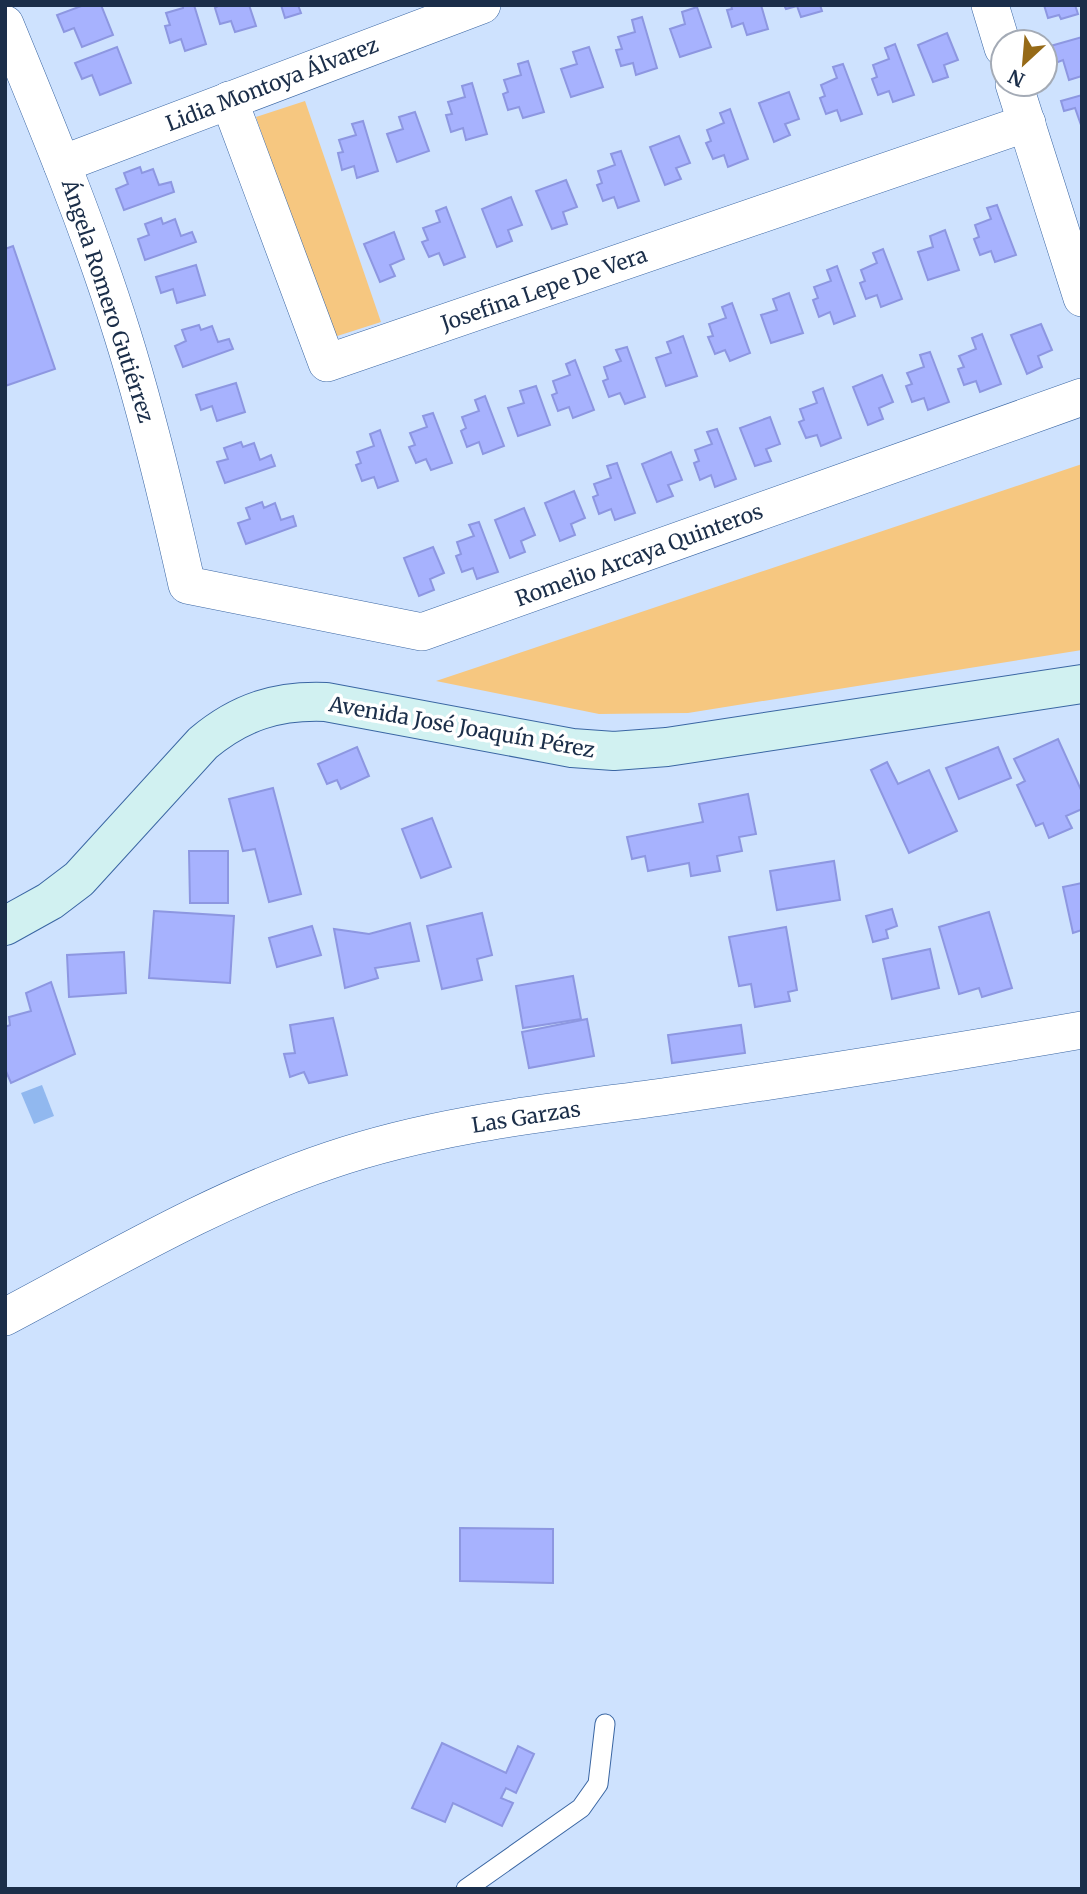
<svg xmlns="http://www.w3.org/2000/svg" width="1087" height="1894" font-family="Merriweather,serif">
<rect width="100%" height="100%" fill="#cee2fe"/>
<!-- green -->
<g fill="#f6c780">
<path d="M305,101L381,322L331,338L256,117Z"/>
<path d="M1082,464V650L688,713L599,714L436,681Z"/>
</g>
<!-- water -->
<path fill="#91b8ef" d="M42,1085L54,1116L34,1124L21,1093Z"/>
<!-- building -->
<g fill="#a7b2fe" stroke="#8d97e1" stroke-width="2">
<path d="M84,5H101L113,35L82,47L74,28L64,32L57,15Z"/>
<path d="M183,5H194L206,44L185,51L181,39L170,43L165,26L170,25L166,13L183,8Z"/>
<path d="M249,5L256,26L235,32L231,21L220,24L215,8L220,5Z"/>
<path d="M281,5H298L301,13L285,18Z"/>
<path d="M731,5H761L768,29L747,35L743,23L732,27L727,10L732,9Z"/>
<path d="M784,5H820L822,11L801,17L797,6L786,9Z"/>
<path d="M1044,5H1075L1078,14L1061,19L1059,15L1048,18Z"/>
<path d="M697,7L711,47L680,57L670,29L685,24L682,12Z"/>
<path d="M642,17L657,68L636,75L633,63L621,66L616,50L622,49L618,37L635,32L632,20Z"/>
<path d="M947,33L958,60L944,65L948,77L933,82L918,45Z"/>
<path d="M1082,37V76L1069,80L1063,60L1053,64L1047,47Z"/>
<path d="M895,44L914,95L893,102L889,91L878,95L872,79L877,77L873,65L889,59L885,48Z"/>
<path d="M117,47L131,83L100,95L92,75L82,79L75,63Z"/>
<path d="M589,47L603,87L571,97L561,69L577,64L573,52Z"/>
<path d="M528,61L544,112L523,118L519,107L508,110L503,94L508,92L504,80L521,75L518,64Z"/>
<path d="M843,64L862,114L841,121L837,110L826,114L820,98L825,96L821,85L837,78L833,67Z"/>
<path d="M472,83L487,134L466,140L463,128L451,132L446,115L452,114L448,102L465,97L462,86Z"/>
<path d="M789,92L799,119L785,124L790,135L774,142L759,103Z"/>
<path d="M1082,95V125H1081L1075,108L1064,111L1061,101Z"/>
<path d="M730,109L748,159L728,167L724,155L713,159L706,143L711,141L707,130L724,123L720,113Z"/>
<path d="M415,112L429,151L397,162L387,134L403,129L399,117Z"/>
<path d="M363,121L378,171L357,178L354,166L342,170L338,153L343,152L339,140L356,135L352,124Z"/>
<path d="M679,136L690,163L676,168L681,179L665,185L650,147Z"/>
<path d="M621,151L639,201L618,208L614,197L603,201L597,185L602,183L598,171L615,165L611,154Z"/>
<path d="M140,167L142,173L153,169L159,185L171,182L174,192L124,210L116,189L128,184L124,173Z"/>
<path d="M566,180L577,207L563,212L567,224L552,229L536,191Z"/>
<path d="M511,197L522,225L508,230L512,241L497,247L482,209Z"/>
<path d="M997,205L1016,255L995,262L991,251L980,255L974,239L979,237L975,225L991,219L987,208Z"/>
<path d="M446,207L465,257L444,265L439,253L429,257L422,242L428,240L423,228L440,222L436,211Z"/>
<path d="M161,218L163,224L175,219L181,236L192,232L196,242L145,260L138,239L149,235L145,224Z"/>
<path d="M945,230L959,270L928,280L918,252L933,247L930,236Z"/>
<path d="M394,232L404,259L390,265L395,276L380,282L364,244Z"/>
<path d="M13,246L55,369L5,386V249Z"/>
<path d="M883,249L902,299L881,307L877,295L866,299L860,283L865,281L861,270L877,263L873,253Z"/>
<path d="M196,265L205,295L177,303L173,289L161,293L156,277Z"/>
<path d="M837,266L855,316L834,324L830,312L819,317L813,300L818,298L814,287L831,281L827,270Z"/>
<path d="M789,293L803,333L771,343L761,315L777,310L773,299Z"/>
<path d="M732,303L750,353L730,361L725,350L715,354L708,337L713,336L709,324L726,318L722,307Z"/>
<path d="M1041,324L1052,350L1038,356L1042,367L1027,374L1011,335Z"/>
<path d="M199,325L201,330L212,326L218,342L229,339L233,349L183,367L175,346L186,341L182,330Z"/>
<path d="M982,334L1001,384L980,392L976,381L964,385L958,369L964,367L959,356L976,349L972,338Z"/>
<path d="M683,336L697,376L666,386L656,358L671,353L667,342Z"/>
<path d="M627,347L645,397L625,404L620,393L609,397L603,381L608,379L604,367L621,361L616,350Z"/>
<path d="M930,352L949,402L928,410L924,398L912,402L906,386L912,384L907,373L924,367L920,355Z"/>
<path d="M575,360L594,410L573,418L569,407L558,411L552,395L557,393L553,381L570,375L566,364Z"/>
<path d="M882,375L893,402L879,408L883,419L868,425L853,387Z"/>
<path d="M236,383L245,412L217,421L212,406L201,410L196,395Z"/>
<path d="M536,386L550,425L518,436L508,408L524,403L520,391Z"/>
<path d="M823,388L841,438L821,446L817,435L806,438L799,422L804,420L800,409L817,403L813,392Z"/>
<path d="M485,396L504,446L483,454L479,442L467,447L461,431L466,428L462,417L479,411L475,400Z"/>
<path d="M433,413L452,463L431,470L426,459L416,463L409,447L415,445L410,433L427,427L423,416Z"/>
<path d="M770,417L780,444L766,449L771,461L755,466L740,428Z"/>
<path d="M717,429L736,479L715,487L711,475L700,480L694,463L699,461L695,450L712,444L707,432Z"/>
<path d="M380,430L398,481L378,488L374,477L362,481L356,465L361,463L357,452L374,446L370,434Z"/>
<path d="M241,442L243,447L254,443L260,460L271,455L275,466L225,483L217,462L228,459L224,448Z"/>
<path d="M671,452L682,480L668,485L673,496L657,502L642,464Z"/>
<path d="M617,463L635,513L615,520L611,509L599,514L593,497L598,495L594,484L611,478L607,466Z"/>
<path d="M574,491L585,518L571,524L575,535L560,541L545,503Z"/>
<path d="M262,502L264,508L275,503L281,520L293,516L296,526L246,544L238,523L250,519L246,508Z"/>
<path d="M524,508L535,535L521,541L525,552L510,558L495,520Z"/>
<path d="M479,522L498,572L477,579L473,568L462,572L456,556L461,554L457,542L474,536L469,525Z"/>
<path d="M433,547L444,573L430,579L434,590L419,596L404,558Z"/>
<path d="M1058,739L1082,792V809L1066,816L1072,828L1049,838L1043,823L1036,826L1017,785L1025,781L1014,759Z"/>
<path d="M357,747L369,776L341,789L337,780L327,784L318,764Z"/>
<path d="M998,747L1011,778L959,799L946,768Z"/>
<path d="M887,762L898,784L929,770L957,831L909,853L871,770Z"/>
<path d="M273,788L301,894L269,902L255,849L243,851L229,799Z"/>
<path d="M748,794L756,834L739,837L742,851L717,856L720,871L691,876L689,863L648,871L645,856L632,859L627,837L703,822L699,804Z"/>
<path d="M432,818L451,867L421,878L402,829Z"/>
<path d="M189,851H228V903H190Z"/>
<path d="M834,861L840,900L777,910L770,871Z"/>
<path d="M1082,883V930L1073,933L1063,887Z"/>
<path d="M892,909L897,926L886,930L888,938L873,942L866,916Z"/>
<path d="M154,911L234,916L230,983L149,978Z"/>
<path d="M989,912L1012,988L982,997L979,988L959,994L939,927Z"/>
<path d="M482,913L492,955L477,959L482,980L442,989L427,926Z"/>
<path d="M410,923L419,961L375,968L378,978L345,988L334,929L369,934Z"/>
<path d="M312,926L321,955L277,967L269,938Z"/>
<path d="M786,927L797,990L788,992L790,1001L755,1007L751,984L739,986L729,937Z"/>
<path d="M930,949L939,988L892,999L883,959Z"/>
<path d="M124,952L126,993L69,997L67,955Z"/>
<path d="M573,976L581,1019L523,1028L516,986Z"/>
<path d="M51,982L75,1054L11,1083L5,1069V1027L10,1025L9,1017L31,1011L26,993Z"/>
<path d="M333,1018L347,1075L309,1083L304,1072L290,1077L284,1054L295,1053L290,1025Z"/>
<path d="M587,1019L594,1056L529,1068L522,1032Z"/>
<path d="M741,1025L745,1053L672,1063L668,1035Z"/>
<path d="M460,1528L553,1529V1583L460,1581Z"/>
<path d="M442,1743L506,1773L518,1746L534,1754L516,1793L506,1788L501,1798L513,1803L502,1826L453,1803L445,1822L412,1808Z"/>
</g>
<g fill="none" stroke-linecap="round" stroke-linejoin="round">
<defs>
<path id="service" d="M466,1889L581,1808L598,1784L605,1724"/>
<g id="minor">
<path d="M990,5L1003,48"/>
<path d="M5,24C47,126 89,227 122,333C148,416 168,500 187,585L422,632L1082,397"/>
<path d="M1014,84L1082,298"/>
<path d="M229,100L327,363L1027,123"/>
<path d="M62,164L482,5"/>
<path d="M5,1317C111,1261 217,1198 331,1160C440,1123 555,1112 669,1096C807,1076 944,1054 1082,1030"/>
</g>
<path id="secondary" d="M5,926L50,901L79,879L203,743C240,712 277,700 326,702L572,748L614,751L667,747L1082,684"/>
</defs>
<!-- service casing -->
<use href="#service" stroke="#3a66a3" stroke-width="21"/>
<!-- minor casing -->
<use href="#minor" stroke="#3a66a3" stroke-width="38"/>
<!-- secondary casing -->
<use href="#secondary" stroke="#3a66a3" stroke-width="40"/>
<!-- service -->
<use href="#service" stroke="#fff" stroke-width="19"/>
<!-- minor -->
<use href="#minor" stroke="#fff" stroke-width="37"/>
<!-- secondary -->
<use href="#secondary" stroke="#d1f1f1" stroke-width="38"/>
</g>
<g text-anchor="middle" dominant-baseline="central" stroke-width="7" stroke-linejoin="round" paint-order="stroke">
<!-- street labels -->
<g font-size="21" fill="#1b2e49" stroke="#fff">
<text transform="translate(272 84) rotate(-21)">Lidia Montoya Álvarez</text>
<text transform="translate(544 289) rotate(-19)">Josefina Lepe De Vera</text>
<text transform="translate(108 301) rotate(72)">Ángela Romero Gutiérrez</text>
<text transform="translate(639 555) rotate(-20)">Romelio Arcaya Quinteros</text>
<text transform="translate(462 727) rotate(10)">Avenida José Joaquín Pérez</text>
<text transform="translate(526 1117) rotate(-9)">Las Garzas</text>
</g>
</g>
<!-- border -->
<rect width="1087" height="1894" fill="none" stroke="#1b2e49" stroke-width="14"/>
<!-- north arrow -->
<g transform="translate(1024 63) rotate(206)"><circle r="33" fill="#ffffff" stroke="#a4abb6" stroke-width="2"/>
<path d="M0-5L12 26L0 18L-12 26Z" fill="#966a17"/>
<text y="-10" font-size="19" font-weight="bold" text-anchor="middle" fill="#1b2e49">N</text>
</g>
</svg>
